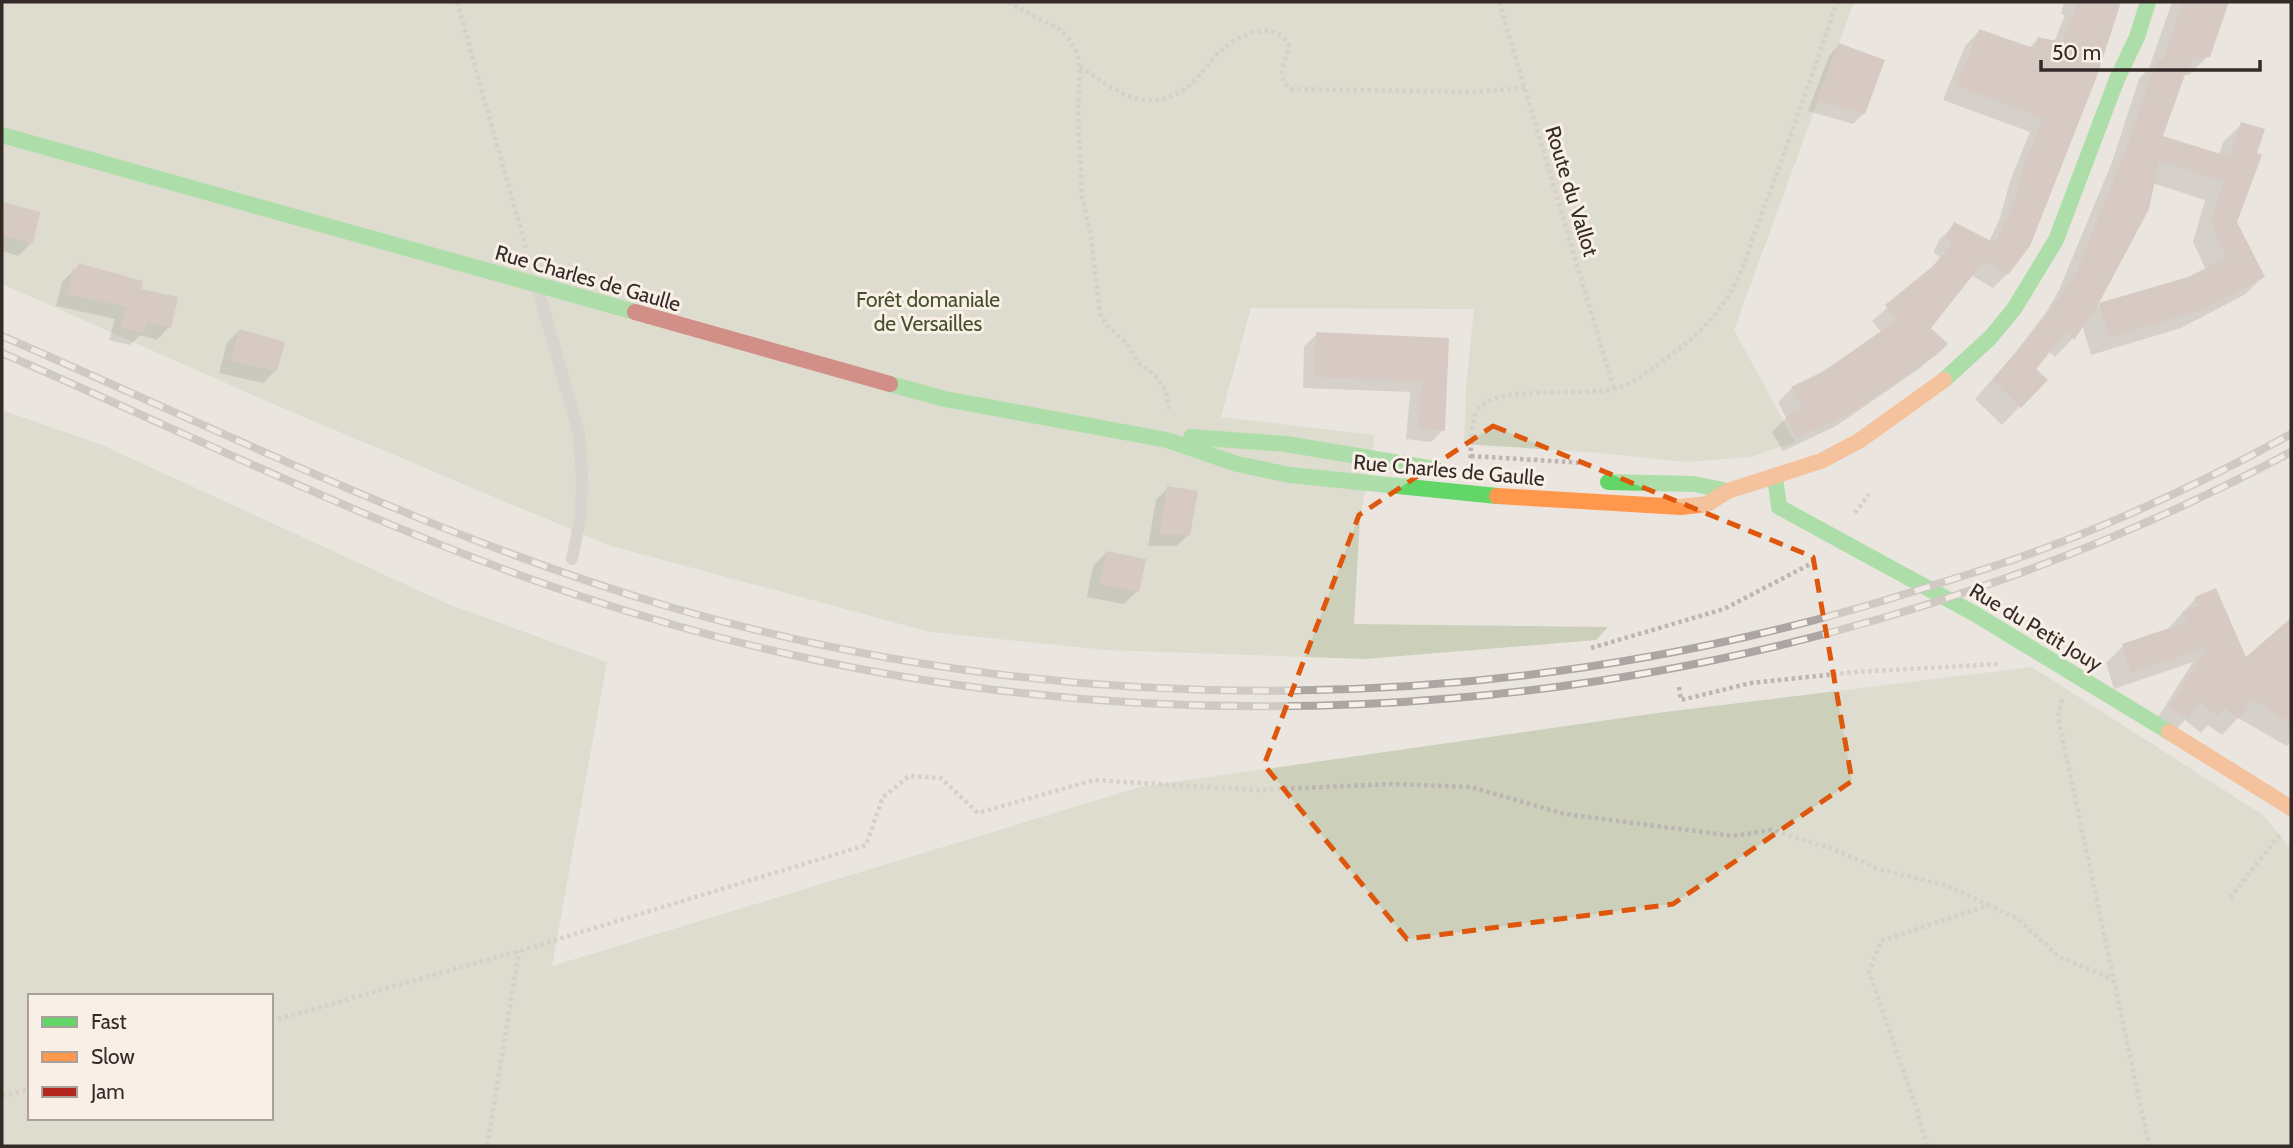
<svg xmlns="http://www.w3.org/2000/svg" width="2293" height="1148" font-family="Cabin,sans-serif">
<rect width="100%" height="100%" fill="#ebe5df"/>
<!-- green -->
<g fill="#ccd0ba" fill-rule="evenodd">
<path d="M2,2H1860L1853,5L1734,330L1795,442L1751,457L1686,462L1601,453L1464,444L1466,387L1474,309L1251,308L1221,417L1375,435L1360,519L1354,624L1608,627L1596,640L1364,659L1107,650L930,632L608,545L266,401L2,284Z"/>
<path d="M2,410L102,445L448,604L607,662L552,966L1140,787L1657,713L2032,667L2263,815L2291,849V1146H2ZM30,996H271V1118H30Z"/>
</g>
<!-- shadow -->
<g fill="#0003" fill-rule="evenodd">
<path d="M2064,2H2119L2096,76L2007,274L1993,288L1971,275L1929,328L1931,358L1919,369L1836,426L1783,451L1772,432L1786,418L1778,402L1792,388L1825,372L1882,333L1872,321L1929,271L1940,257L1933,252L1940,239L1954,225L1989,242L2000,218L2010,181L2030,132L1943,100L1965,46L1979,31L2028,49L2038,39L2054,42L2065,15L2061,14Z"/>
<path d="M2172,2H2228L2208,56L2189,75H2183L2160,137L2219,155L2223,142L2242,124L2235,222L2263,277L2244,295L2181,328L2091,355L2082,325L2073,338L2055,357L2048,351L2034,369L2020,406L2002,425L1975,399L2015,353L2047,311L2059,290L2112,162L2139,79L2149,68ZM2152,183L2205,200L2193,242L2206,270L2189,279L2096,306Z"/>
<path d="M1839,45L1864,113L1853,124L1808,111L1829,56Z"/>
<path d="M2,203L38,213L31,243L18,256L2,251Z"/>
<path d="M79,265L138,290L169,327L157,340L140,335L130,345L109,340L115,319L56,306L62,282Z"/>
<path d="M240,330L275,371L263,383L219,373L227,343Z"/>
<path d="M1317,334L1447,339L1443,430L1431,442L1406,439L1410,392L1303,388L1304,346Z"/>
<path d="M1168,488L1189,534L1177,546H1148L1156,500Z"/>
<path d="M1106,553L1137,591L1124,604L1087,597L1093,566Z"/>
<path d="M2196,598L2246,660L2291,621V742L2287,746L2238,718L2222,735L2208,725L2201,733L2185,720L2170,735L2153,725L2193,662L2114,689L2106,663L2123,646L2166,631Z"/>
</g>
<!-- building -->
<g fill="#bda8a1" fill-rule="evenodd">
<path d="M2078,2H2121L2097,76L2030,246L2008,275L1984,261L1931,328L1948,344L1935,356L1852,412L1797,438L1785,416L1803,408L1791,387L1824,371L1897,320L1885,305L1938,262L1952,242L1945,238L1954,222L1995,243L2014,202L2024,165L2043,118L1956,86L1979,29L2036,49L2037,37L2062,42Z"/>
<path d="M2183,2H2229L2210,57L2194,58L2187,69L2163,136L2230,157L2241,122L2265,129L2257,153L2262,155L2237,222L2265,277L2201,310L2109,338L2099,303L2074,340L2066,332L2036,369L2048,380L2021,408L1992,380L2033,333L2064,291L2077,270L2129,142L2157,58L2163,60ZM2159,161L2223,182L2211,222L2226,258L2188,277L2099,303L2149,209Z"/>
<path d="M1839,43L1885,60L1865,114L1817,100Z"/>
<path d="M2,202L40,212L33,244L2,235Z"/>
<path d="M78,263L143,281L141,289L178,297L171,328L147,322L144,333L120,328L126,307L67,294L73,268L77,269Z"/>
<path d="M239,329L285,342L277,371L231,361Z"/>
<path d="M1316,332L1449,338L1445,431L1418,428L1422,381L1314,377Z"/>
<path d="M1167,486L1198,491L1190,535H1159Z"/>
<path d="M1106,551L1146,559L1139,592L1099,584Z"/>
<path d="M2216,588L2246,657L2291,618V723L2252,700L2240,719L2224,708L2219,717L2199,701L2188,719L2169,707L2207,647L2131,673L2122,644L2187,622L2182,612L2198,606L2195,597Z"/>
</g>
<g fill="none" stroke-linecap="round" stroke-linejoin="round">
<!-- path -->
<g stroke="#bcb5b1" stroke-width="4.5" stroke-dasharray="3.5 3.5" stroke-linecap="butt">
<path d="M457,2L527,251"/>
<path d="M1008,2L1059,29L1068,38L1076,51L1080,67L1078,116L1082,198L1090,230L1100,313L1106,324L1125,342L1139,363L1158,378L1166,392L1169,409"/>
<path d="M1499,2L1614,389"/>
<path d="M1080,67C1100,79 1127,102 1152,100C1166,100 1182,93 1191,84C1203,73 1212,58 1224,48C1243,33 1275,19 1289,46C1285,62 1275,77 1291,89L1473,92L1525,88"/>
<path d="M1471,456L1585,463"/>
<path d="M1470,465C1472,449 1469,421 1479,408C1498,385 1583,396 1614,389C1630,385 1646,373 1660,363C1685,346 1708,326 1725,301C1742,277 1750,244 1760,218C1788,146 1812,74 1837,2"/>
<path d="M1855,513L1869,494"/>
<path d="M1591,648L1724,609L1818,560"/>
<path d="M1679,687L1681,700L1751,683L1855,672L1998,664"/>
<path d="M2062,699L2058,717L2149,1146"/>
<path d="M2230,898L2280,834"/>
<path d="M271,1021L519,951L866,845L883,797L909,776L941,778L978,813L1094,780L1255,790L1392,784L1471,787L1565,814L1733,836L1771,830L1833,849L1879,869L1947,886L1989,905"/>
<path d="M2,1096L30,1089"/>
<path d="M487,1146L519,951"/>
<path d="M1927,1146L1917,1110L1869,972L1881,941L1989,905L2018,919L2058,956L2112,979"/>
</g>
<!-- lane -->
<path stroke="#c4bdb8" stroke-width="12" d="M538,290L579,434L582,475L581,514L572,559"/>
<!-- fast -->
<g stroke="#63d668" stroke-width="16">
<path d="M2,135L635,312"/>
<path d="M1944,380L1990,338L2014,309L2056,240L2117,79L2137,37L2148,2"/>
<path d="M890,384L945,399L1167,440L1237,464L1290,475L1497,496"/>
<path d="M1191,437L1286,444L1435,469"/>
<path d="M1775,477L1779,507L1975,614L2169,732"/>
<path d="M1608,482L1694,484L1728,491"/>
</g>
<!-- slow -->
<g stroke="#ff974d" stroke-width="16">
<path d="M1497,496L1681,507L1707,504L1728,491L1821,461L1859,441L1944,380"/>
<path d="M2169,732L2291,808"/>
</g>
<!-- jam -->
<path stroke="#b3261e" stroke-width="16" d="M635,312L890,384"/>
<defs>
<g id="rail">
<path d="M2,336C222,431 439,539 670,607C1074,724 1514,718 1915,591C1949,580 1984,570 2018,558C2112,525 2204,482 2291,434"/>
<path d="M2,353C196,437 388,533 589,599C1146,783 1774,728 2291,452"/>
</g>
</defs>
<!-- rail casing -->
<use href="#rail" stroke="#aba6a3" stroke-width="8"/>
<!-- rail -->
<use href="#rail" stroke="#f8efe6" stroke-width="5" stroke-dasharray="16" stroke-linecap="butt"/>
</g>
<!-- marked area -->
<path d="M0 0H2293V1148H0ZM1493,426L1813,557L1852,781L1673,904L1407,939L1264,765L1359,515Z" fill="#ebe5df" fill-opacity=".55" fill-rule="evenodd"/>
<path fill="none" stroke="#df570d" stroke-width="5" stroke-dasharray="14 9" stroke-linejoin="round" d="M1493,426L1813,557L1852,781L1673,904L1407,939L1264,765L1359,515Z"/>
<g text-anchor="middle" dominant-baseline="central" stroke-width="6" stroke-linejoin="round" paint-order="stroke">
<!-- street labels -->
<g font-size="21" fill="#342a27" stroke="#f8efe6">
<text transform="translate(1572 191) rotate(73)">Route du Vallot</text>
<text transform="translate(588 278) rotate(16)">Rue Charles de Gaulle</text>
<text transform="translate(1449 470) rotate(5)">Rue Charles de Gaulle</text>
<text transform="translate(2036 627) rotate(31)">Rue du Petit Jouy</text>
</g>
<!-- park labels -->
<g font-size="21" fill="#45512c" stroke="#f8efe6">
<text x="928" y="299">Forêt domaniale<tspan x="928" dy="24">de Versailles</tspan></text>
</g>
</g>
<!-- border -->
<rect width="2293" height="1148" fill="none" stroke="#342a27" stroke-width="7"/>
<!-- legend -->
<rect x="28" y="994" width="245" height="126" fill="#f8efe6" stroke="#aaa09a" stroke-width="2"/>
<rect x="42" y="1017" width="35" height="10" fill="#63d668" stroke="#aaa09a" stroke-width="2"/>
<text x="91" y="1029" font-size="21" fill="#342a27">Fast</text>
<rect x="42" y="1052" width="35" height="10" fill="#ff974d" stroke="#aaa09a" stroke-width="2"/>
<text x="91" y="1064" font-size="21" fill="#342a27">Slow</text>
<rect x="42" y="1087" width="35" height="10" fill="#b3261e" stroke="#aaa09a" stroke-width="2"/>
<text x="91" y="1099" font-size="21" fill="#342a27">Jam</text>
<!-- scale -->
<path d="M2041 60v10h219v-10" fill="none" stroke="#342a27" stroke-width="3.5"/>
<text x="2052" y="60" font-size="21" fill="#342a27" stroke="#f8efe6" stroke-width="5" paint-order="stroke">50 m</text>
</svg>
